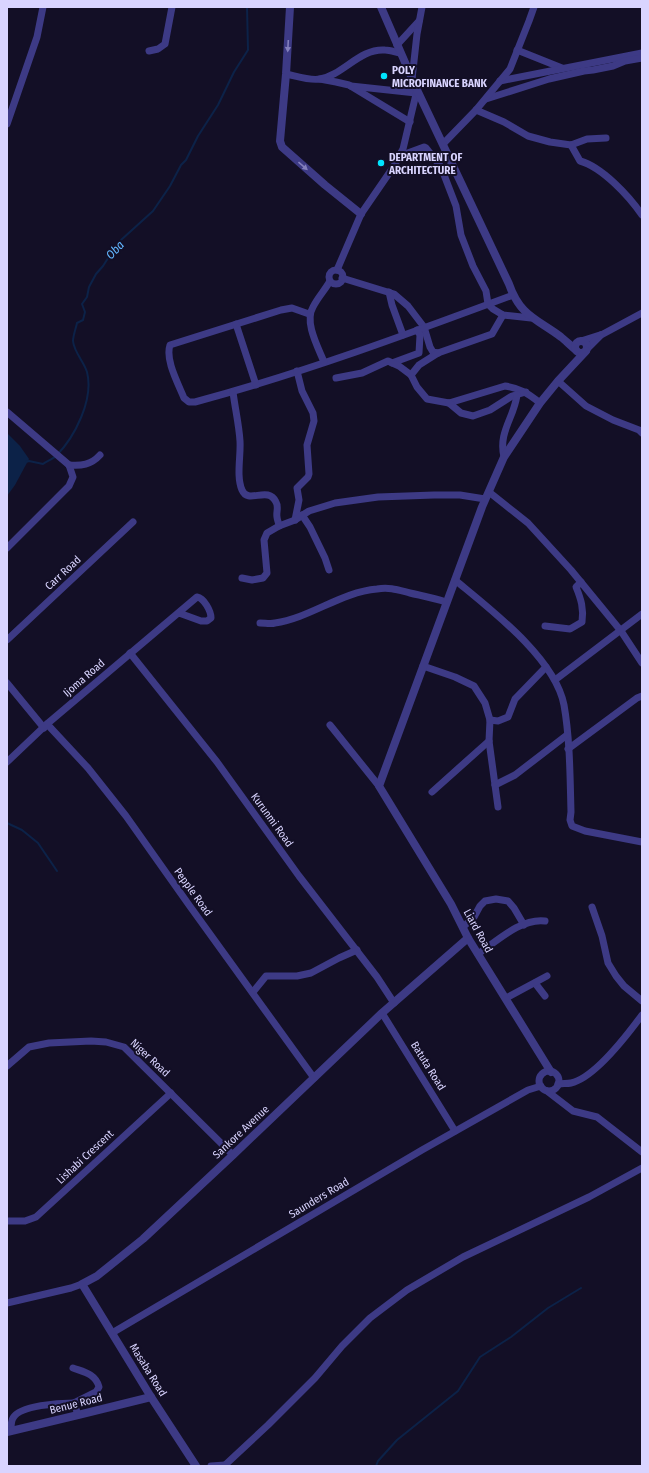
<svg xmlns="http://www.w3.org/2000/svg" width="649" height="1473" font-family="'Fira Sans Condensed',sans-serif">
<rect width="100%" height="100%" fill="#130f26"/>
<!-- water -->
<path fill="#0c2248" d="M7,433L20,446L29,459L15,485L7,496Z"/>
<g fill="none" stroke-linecap="round" stroke-linejoin="round">
<!-- stream -->
<g stroke="#0c2248" stroke-width="2">
<path d="M26,462L29,461L43,464C47,461 53,459 56,456C75,437 94,399 87,372C84,362 74,352 73,341C73,336 76,328 77,323L83,320L85,312L82,304L87,297L89,287L96,274L103,266L110,255L121,240L153,211L170,186L181,165L186,160L198,136L218,105L234,72L248,50L247,7"/>
<path d="M7,823L22,830L38,843L57,871"/>
<path d="M376,1466L378,1461L397,1440L458,1391L480,1357L511,1337L548,1308L581,1288"/>
</g>
<!-- minor -->
<g stroke="#3d3a85" stroke-width="7">
<path d="M397,45L419,21"/>
<path d="M517,50L562,68"/>
<path d="M149,51L158,49L165,44L172,7"/>
<path d="M286,74C296,76 310,81 320,79C343,75 360,48 385,50C390,50 395,52 400,53"/>
<path d="M320,79L336,82L349,85L410,122"/>
<path d="M412,79L417,34L422,7"/>
<path d="M500,81L642,53"/>
<path d="M351,86L416,93"/>
<path d="M486,99L549,79L584,71L593,70L613,66L625,61L642,58"/>
<path d="M476,110L504,122L528,136L550,142L571,145L587,139L606,138"/>
<path d="M7,124L37,37L43,7"/>
<path d="M443,144L476,110L510,69L529,21L534,7"/>
<path d="M571,145L580,161C602,167 629,196 642,215"/>
<path d="M401,153L405,154L424,147L426,148L441,167L456,206L461,235L473,266L486,291L488,304L493,309L503,315L531,318"/>
<path d="M337,270L361,214L394,166L403,149L417,90"/>
<circle cx="336" cy="277" r="7"/>
<path d="M342,278L394,294L408,306L424,327L430,347L433,352L438,353"/>
<path d="M389,292L392,305L403,335"/>
<path d="M309,314L292,308L281,310L170,345C165,360 178,383 184,398L189,402H195C303,373 408,334 513,295"/>
<path d="M503,315L492,334L438,353L419,365L411,375L417,387L427,399L449,403L505,386C520,388 529,394 540,403"/>
<path d="M236,324L256,385"/>
<path d="M581,341L603,334L642,313"/>
<path d="M587,349L601,335"/>
<path d="M324,362C318,347 304,322 313,307C318,297 325,290 330,281"/>
<path d="M392,363L419,353L420,335L417,330"/>
<path d="M336,378L362,373L388,361L399,366L411,375"/>
<path d="M558,381L586,406L613,420L639,430L642,433"/>
<path d="M233,392C235,408 239,425 240,441C241,456 236,476 242,490C248,505 268,485 276,502C279,507 276,512 277,517C277,520 279,523 279,526"/>
<path d="M449,403L461,413L473,416L490,410L512,396L526,392"/>
<path d="M7,412L69,465L73,477L69,486L7,548"/>
<path d="M504,457C498,432 514,418 517,395"/>
<path d="M69,465C81,466 91,465 100,455"/>
<path d="M489,492L528,523L571,570L621,631L642,663"/>
<path d="M302,515L310,527L325,558L329,570"/>
<path d="M295,520L299,500L297,488L308,477L309,474L307,445L314,421L313,413L302,391L297,371"/>
<path d="M242,578L252,580L263,578L267,573L264,540L267,533L279,526L295,520L309,511L335,503L378,497L434,495H460L485,499"/>
<path d="M455,580C490,609 555,658 564,705C570,739 570,776 571,812L570,820L572,826L585,831L642,842"/>
<path d="M260,623C265,623 271,624 275,623C310,618 341,592 377,589C390,587 398,590 410,593C423,596 434,598 446,602"/>
<path d="M545,626L570,629L582,622C584,609 581,599 576,587L581,582"/>
<path d="M7,640L133,522"/>
<path d="M130,653L217,762L299,876L377,977L394,1003"/>
<path d="M423,666L455,677L474,686L485,703L490,720L489,741L498,807"/>
<path d="M555,680L642,614"/>
<path d="M7,683L44,728"/>
<path d="M490,720L498,721L508,717L515,699L546,667"/>
<path d="M47,724L88,768L126,816L189,905L314,1078"/>
<path d="M330,725L379,786"/>
<path d="M568,749L637,698L642,696"/>
<path d="M7,762L47,724L197,597C204,598 211,611 211,618L207,621H201L179,613"/>
<path d="M495,785L515,775L567,735"/>
<path d="M432,792L489,741"/>
<path d="M592,907L602,936L608,963L616,976L624,986L642,1001"/>
<path d="M463,927L474,917L480,906L485,901L496,899L508,901L514,908L524,925"/>
<path d="M478,954C497,941 521,918 545,921"/>
<path d="M535,983L545,996"/>
<path d="M253,992L266,976H297L311,973L339,958L357,950"/>
<path d="M506,998L547,976"/>
<path d="M382,1013L455,1131"/>
<path d="M7,1066L29,1047L49,1043L91,1041L106,1042L124,1047L233,1155"/>
<circle cx="549" cy="1081" r="10"/>
<path d="M558,1084C562,1083 567,1084 571,1083C595,1078 628,1034 642,1015"/>
<path d="M547,1091L573,1111L597,1117L642,1152"/>
<path d="M7,1221H25L36,1217L171,1093"/>
<path d="M7,1303L71,1288L82,1284"/>
<path d="M112,1333L422,1150L528,1090L541,1086"/>
<path d="M73,1368C84,1372 96,1374 99,1387L96,1392L74,1403"/>
<path d="M11,1431C11,1427 11,1421 13,1418C20,1405 60,1403 74,1403L78,1415"/>
<path d="M211,1466L225,1465"/>
<path d="M224,1466L268,1425L315,1378L342,1346L370,1318L407,1290L463,1257L589,1197L642,1168"/>
</g>
<!-- tertiary -->
<g stroke="#3d3a85" stroke-width="8">
<path d="M290,7L286,74L280,141L282,147L325,185L361,214"/>
<path d="M381,7L417,90L509,284C520,316 537,319 561,337C566,341 571,346 576,350"/>
<circle cx="581" cy="347" r="6"/>
<path d="M551,1072L468,938L451,904L379,786L482,507L504,457L540,403L558,381L586,351"/>
<path d="M7,1432L78,1415L151,1397"/>
<path d="M196,1466L151,1397L82,1284L97,1276L143,1239L233,1155L382,1013L468,938"/>
</g>
</g>
<!-- one-way arrows -->
<defs><path id="oneway-solid" d="M-6-.8H1V-3.2L6.5 0L1 3.2V.8H-6Z"/></defs>
<g fill="#837fbc">
<use href="#oneway-solid" transform="translate(288 46) rotate(93)"/>
<use href="#oneway-solid" transform="translate(303 166) rotate(41)"/>
</g>
<!-- markers -->
<g fill="#00e5ff" stroke="#130f26" stroke-width="1.5">
<circle cx="384" cy="76" r="4"/>
<circle cx="381" cy="163" r="4"/>
</g>
<g text-anchor="middle" dominant-baseline="central" stroke-width="4" stroke-linejoin="round" paint-order="stroke">
<!-- poi labels -->
<g font-size="11" font-weight="bold" fill="#d9d4ff" stroke="#130f26" text-anchor="start">
<text x="392" y="70">POLY<tspan x="392" dy="13">MICROFINANCE BANK</tspan></text>
<text x="389" y="157">DEPARTMENT OF<tspan x="389" dy="13">ARCHITECTURE</tspan></text>
</g>
<!-- street labels -->
<g font-size="11" fill="#d9d4ff" stroke="#130f26">
<text transform="translate(63 573) rotate(-43)">Carr Road</text>
<text transform="translate(84 678) rotate(-41)">Ijoma Road</text>
<text transform="translate(272 820) rotate(54)">Kurunmi Road</text>
<text transform="translate(193 892) rotate(54)">Pepple Road</text>
<text transform="translate(478 931) rotate(61)">Liard Road</text>
<text transform="translate(150 1058) rotate(43)">Niger Road</text>
<text transform="translate(428 1066) rotate(58)">Batuta Road</text>
<text transform="translate(241 1132) rotate(-43)">Sankore Avenue</text>
<text transform="translate(85 1157) rotate(-43)">Lishabi Crescent</text>
<text transform="translate(319 1198) rotate(-31)">Saunders Road</text>
<text transform="translate(148 1370) rotate(58)">Masaba Road</text>
<text transform="translate(76 1404) rotate(-14)">Benue Road</text>
</g>
<!-- water labels -->
<g font-size="12" font-style="italic" fill="#62b6ff" stroke="#130f26">
<text transform="translate(115 250) rotate(-47)">Oba</text>
</g>
</g>
<!-- border -->
<rect width="649" height="1473" fill="none" stroke="#d9d4ff" stroke-width="16"/>
</svg>
